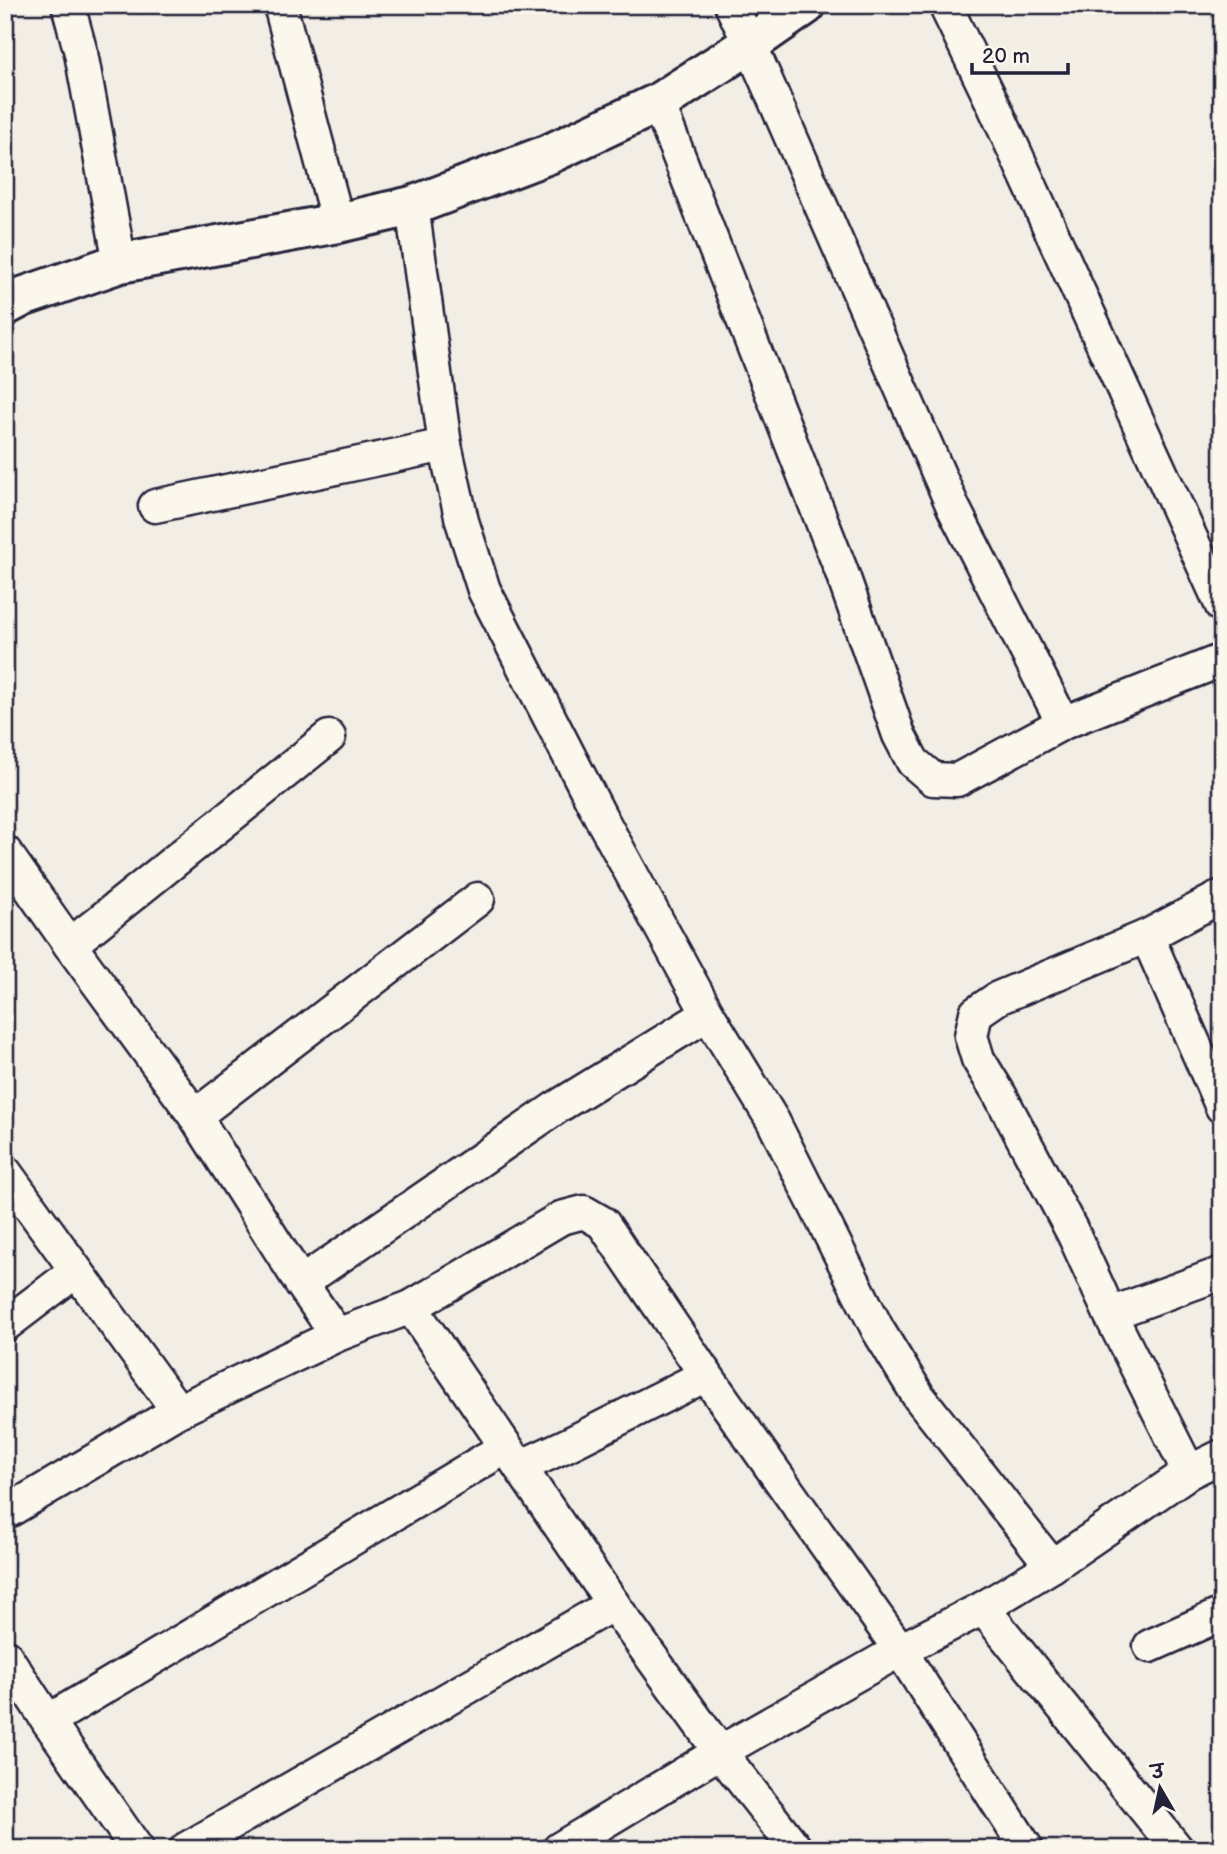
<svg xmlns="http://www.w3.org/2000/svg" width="1227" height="1854" font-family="'Balsamiq Sans','Playpen Sans Deva',sans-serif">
<rect width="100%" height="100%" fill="#f2eee5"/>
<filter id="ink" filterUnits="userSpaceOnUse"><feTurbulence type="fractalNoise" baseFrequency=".0143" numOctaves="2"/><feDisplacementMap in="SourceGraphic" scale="14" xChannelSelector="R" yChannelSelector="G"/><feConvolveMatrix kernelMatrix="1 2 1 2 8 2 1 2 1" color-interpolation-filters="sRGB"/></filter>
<g filter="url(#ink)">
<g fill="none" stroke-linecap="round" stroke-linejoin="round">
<defs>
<g id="minor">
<path d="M68,5L81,53L120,263"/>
<path d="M280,5L338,223"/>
<path d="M731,5L750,44L954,509L1063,723"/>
<path d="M945,5L994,106L1222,606"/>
<path d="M658,103L841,570L899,735L913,762L933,779L957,780L1063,723L1222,660"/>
<path d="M412,206L445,445L462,521L484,590L600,816L708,1014L773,1121L878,1330L919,1397L1052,1566"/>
<path d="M155,506L445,445"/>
<path d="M5,852L70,945L195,1116L301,1283L337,1335"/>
<path d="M1147,936L1222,1107"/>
<path d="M70,945L329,737"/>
<path d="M195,1116L478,899"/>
<path d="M5,1172L178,1411"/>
<path d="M301,1283L557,1107L708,1014"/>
<path d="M411,1307L613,1604L720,1752L796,1849"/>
<path d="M1110,1314L1222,1273"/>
<path d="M5,1325L76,1271"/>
<path d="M520,1467L567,1445L706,1375"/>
<path d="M1189,1472L1110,1314L1074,1235L1000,1095L978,1059L971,1036L976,1013L998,998L1147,936L1222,896"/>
<path d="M5,1513L178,1411L337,1335L411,1307L561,1218L584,1212L603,1223L706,1375L900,1650L1027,1849"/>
<path d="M983,1608L1177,1849"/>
<path d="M1150,1646L1222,1614"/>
<path d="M5,1655L48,1721L137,1849"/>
<path d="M48,1721L506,1447"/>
<path d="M186,1849L613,1604"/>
<path d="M559,1849L720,1752L900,1650L983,1608L1052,1566L1189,1472L1222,1456"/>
</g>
<path id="tertiary" d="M5,306L22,297L120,263L338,223L412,206L549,154L658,103L750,44L806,5"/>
</defs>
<!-- minor casing -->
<use href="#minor" stroke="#22223b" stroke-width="37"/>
<!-- tertiary casing -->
<use href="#tertiary" stroke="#22223b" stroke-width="44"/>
<!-- minor -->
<use href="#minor" stroke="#fbf7ec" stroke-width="32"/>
<!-- tertiary -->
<use href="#tertiary" stroke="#fbf7ec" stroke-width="38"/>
</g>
</g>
<!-- margin -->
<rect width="1227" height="1854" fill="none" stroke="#fbf7ec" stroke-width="28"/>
<rect x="14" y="14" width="1199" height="1826" fill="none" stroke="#22223b" stroke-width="2.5" filter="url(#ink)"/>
<!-- north arrow -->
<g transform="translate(1160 1788) rotate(351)" stroke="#fbf7ec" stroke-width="5" paint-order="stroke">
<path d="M0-5L12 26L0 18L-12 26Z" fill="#22223b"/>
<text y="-10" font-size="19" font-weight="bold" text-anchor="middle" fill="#22223b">उ</text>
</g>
<!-- scale -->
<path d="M972 63v10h96v-10" fill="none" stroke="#22223b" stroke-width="3.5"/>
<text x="982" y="63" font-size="21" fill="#22223b" stroke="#fbf7ec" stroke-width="5" paint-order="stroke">20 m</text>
</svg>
